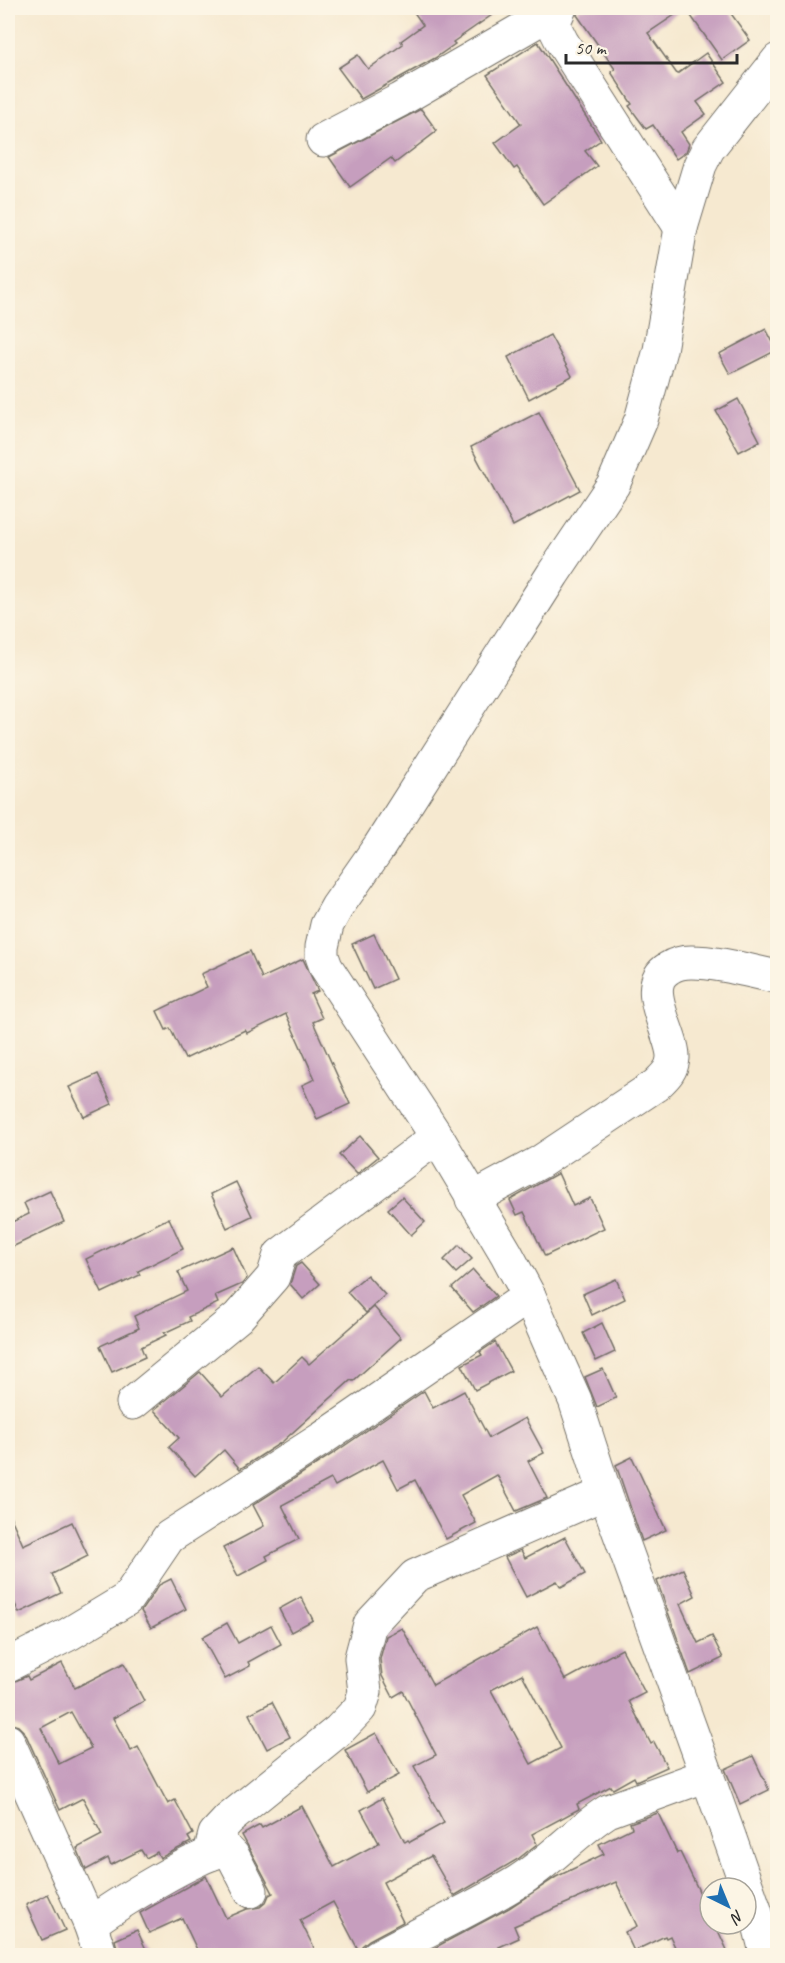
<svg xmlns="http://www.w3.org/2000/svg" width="785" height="1963" font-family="Caveat,sans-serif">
<rect width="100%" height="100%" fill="#fcf5e5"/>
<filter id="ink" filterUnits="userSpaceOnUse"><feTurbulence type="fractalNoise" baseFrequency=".0167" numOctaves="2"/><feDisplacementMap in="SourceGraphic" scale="12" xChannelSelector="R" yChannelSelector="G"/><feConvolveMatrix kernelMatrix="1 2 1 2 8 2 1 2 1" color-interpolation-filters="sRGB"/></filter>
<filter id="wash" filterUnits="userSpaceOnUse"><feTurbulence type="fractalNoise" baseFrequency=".008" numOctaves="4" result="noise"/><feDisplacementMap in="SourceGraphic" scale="24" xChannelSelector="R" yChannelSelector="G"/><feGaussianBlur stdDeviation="1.35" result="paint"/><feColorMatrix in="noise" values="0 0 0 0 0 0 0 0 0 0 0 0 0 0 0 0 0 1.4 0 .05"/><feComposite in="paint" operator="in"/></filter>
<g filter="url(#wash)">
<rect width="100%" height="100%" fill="#f6e9d0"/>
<g id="blocks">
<!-- building -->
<g fill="#c69ebe" fill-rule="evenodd">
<path d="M411,8H502L453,42L455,44L435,58L361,99L338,68L358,55L368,69L403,44L401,41L423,25Z"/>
<path d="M578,8H685L648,33L677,74L706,53L726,82L697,102L706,114L681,132L689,144L686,152L676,159L653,125L646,129L629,106L632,104L611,72L615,69L577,15Z"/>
<path d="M704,8H727L750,40L722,60L691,16Z"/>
<path d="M538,42L601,140L585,151L597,166L543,204L517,167L514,169L495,143L521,124L487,75Z"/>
<path d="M421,109L437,131L395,163L391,158L350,187L329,157Z"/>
<path d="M766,329L777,350L730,374L719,354Z"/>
<path d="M550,335L572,376L529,399L508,357Z"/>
<path d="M738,399L760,441L739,452L716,411Z"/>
<path d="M539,412L580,490L513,526L471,447Z"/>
<path d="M374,934L395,979L373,989L352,944Z"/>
<path d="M250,951L262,978L303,959L318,991L311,994L322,1018L313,1022L350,1104L317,1119L302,1085L315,1079L286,1014L247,1033L245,1030L185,1059L170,1028L166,1030L157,1011L207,987L201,974Z"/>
<path d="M98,1074L112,1104L84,1117L69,1087Z"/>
<path d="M360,1136L378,1157L357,1174L339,1155Z"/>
<path d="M558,1173L573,1206L590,1198L604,1228L545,1256L524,1212L517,1215L510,1200Z"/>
<path d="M236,1182L252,1216L227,1228L211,1194Z"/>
<path d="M50,1191L64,1222L8,1249V1224L29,1214L24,1203Z"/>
<path d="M402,1197L425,1222L411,1235L388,1209Z"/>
<path d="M169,1218L183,1249L138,1271L140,1275L102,1293L86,1259Z"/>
<path d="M459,1245L472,1259L456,1273L444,1260Z"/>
<path d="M233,1247L247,1278L242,1284L215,1296L218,1303L188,1317L190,1321L164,1333L166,1335L141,1347L145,1357L112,1372L100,1346L139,1328L134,1316L187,1291L178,1272Z"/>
<path d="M301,1263L320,1284L303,1299L290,1284L296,1266Z"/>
<path d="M473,1270L496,1296L473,1312L452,1288Z"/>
<path d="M367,1275L385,1295L366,1313L347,1292Z"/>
<path d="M616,1279L625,1299L592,1315L583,1294Z"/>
<path d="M374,1307L401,1338L353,1381L351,1380L282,1442L240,1469L224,1450L195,1476L169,1447L179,1438L154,1410L200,1372L222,1397L258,1366L274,1383L302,1357L309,1364Z"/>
<path d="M602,1323L615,1352L596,1361L583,1333Z"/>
<path d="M495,1342L511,1371L475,1390L462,1365L482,1355L480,1352Z"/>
<path d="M603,1369L616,1398L597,1407L585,1377Z"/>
<path d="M424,1391L433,1408L464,1391L489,1438L525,1418L544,1453L528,1461L547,1498L516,1511L497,1475L461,1495L476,1523L446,1539L415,1480L398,1489L383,1460L335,1486L331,1479L282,1505L299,1539L266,1556L268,1560L238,1576L223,1548L264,1526L253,1505L334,1453Z"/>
<path d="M632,1457L666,1530L642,1541L616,1465Z"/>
<path d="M8,1511L23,1545L72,1522L88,1556L52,1574L61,1593L19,1613L8,1588Z"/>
<path d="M565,1537L585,1574L561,1587L557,1581L526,1597L505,1557L521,1550L525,1558Z"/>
<path d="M683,1569L695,1596L680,1604L698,1643L712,1636L723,1658L690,1674L657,1581Z"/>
<path d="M171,1579L186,1609L151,1628L141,1611L159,1585Z"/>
<path d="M301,1597L313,1620L291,1632L279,1609Z"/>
<path d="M227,1623L238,1643L271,1625L281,1644L248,1662L250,1666L225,1679L202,1637Z"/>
<path d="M537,1627L565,1680L622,1649L645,1693L629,1701L651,1744L654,1742L667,1767L636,1781L634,1777L613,1789L611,1786L577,1804L579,1809L532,1834L537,1844L518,1859L454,1896L431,1856L383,1882L403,1922L369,1940L362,1946L360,1953L333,1902L300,1920L318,1956H200L182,1918L149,1933L140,1913L206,1876L226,1918L247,1909L260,1907L266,1902L269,1895L273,1893L242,1835L260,1825L262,1828L302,1806L334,1867L379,1843L361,1810L382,1798L405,1842L408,1840L410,1842L444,1823L414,1766L436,1755L403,1691L393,1697L382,1676L380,1659L386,1636L402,1628L433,1685ZM522,1674L561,1748L531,1764L491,1690Z"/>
<path d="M62,1663L75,1688L124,1663L144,1701L113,1718L131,1751L138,1747L168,1804L175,1800L193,1834L188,1837L191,1842L160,1858L157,1852L146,1858L141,1850L111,1865L108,1858L86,1870L77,1848L102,1835L83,1798L60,1810L25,1733L18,1726L8,1723V1684L27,1676L29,1680ZM71,1712L91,1748L59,1764L41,1728Z"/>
<path d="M272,1702L290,1737L267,1749L249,1714Z"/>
<path d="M376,1733L399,1775L367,1792L345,1750Z"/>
<path d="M753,1756L769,1790L740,1804L725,1769Z"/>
<path d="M658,1813L677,1853L680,1852L710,1914V1924H715L727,1950L715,1956H679L670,1936L666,1938L665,1936L634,1951L625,1932L637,1926L616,1882L514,1926L519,1938L499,1947L501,1949L488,1956H419L509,1908L556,1877L604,1854L599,1844L632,1828L630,1823Z"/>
<path d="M48,1894L65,1930L42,1940L26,1905Z"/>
<path d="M137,1930L149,1956H119L115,1940Z"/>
</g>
</g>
</g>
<g filter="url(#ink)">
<use href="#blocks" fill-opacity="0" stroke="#726e65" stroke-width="1.5"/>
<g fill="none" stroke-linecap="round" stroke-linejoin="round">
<defs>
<g id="minor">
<path d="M560,8L553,24L562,42L681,228"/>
<path d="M323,140L400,100L559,8"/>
<path d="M472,1199L540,1162L656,1085C664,1077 672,1071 673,1058C674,1034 638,986 669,968C675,964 683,962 691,962C719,962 749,971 778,977"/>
<path d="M133,1403L238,1317L273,1277L280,1255L437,1137"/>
<path d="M8,1665L69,1634L127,1599L169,1537L323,1438L529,1296"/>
<path d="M8,1741L90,1924L101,1956"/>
<path d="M210,1854L215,1834L229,1819L339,1730L360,1708L365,1692L361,1658L370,1624L415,1576L605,1493"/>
<path d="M90,1924C112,1907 203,1850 227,1850L233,1856L251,1891"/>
<path d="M378,1956C424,1931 473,1909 517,1882C550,1862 576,1831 608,1811L707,1775"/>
<path d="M767,1956L756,1913L729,1836L605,1493L575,1400L558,1362L529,1296L506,1253L437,1137L326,967L322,956V947L327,925L337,907L379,847L553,574L613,485L641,420L660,350L681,228L700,165L708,149L778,60"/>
</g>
</defs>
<!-- minor casing -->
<use href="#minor" stroke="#726e65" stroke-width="35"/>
<!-- minor -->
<use href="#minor" stroke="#fff" stroke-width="33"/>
</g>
</g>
<!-- margin -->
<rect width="785" height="1963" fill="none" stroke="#fcf5e5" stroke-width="30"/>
<!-- north arrow -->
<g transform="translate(728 1906) rotate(137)"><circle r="28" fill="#fcf5e5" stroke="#a8a49b" stroke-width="1.5"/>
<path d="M0-4.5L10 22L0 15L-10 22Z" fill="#1f6fb2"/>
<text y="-9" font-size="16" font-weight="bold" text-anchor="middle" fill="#2b2b2b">N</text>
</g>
<!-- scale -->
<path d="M566 54v9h171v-9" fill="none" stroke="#2b2b2b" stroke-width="3"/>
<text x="575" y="54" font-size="18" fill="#2b2b2b" stroke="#fcf5e5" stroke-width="4.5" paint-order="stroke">50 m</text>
</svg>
